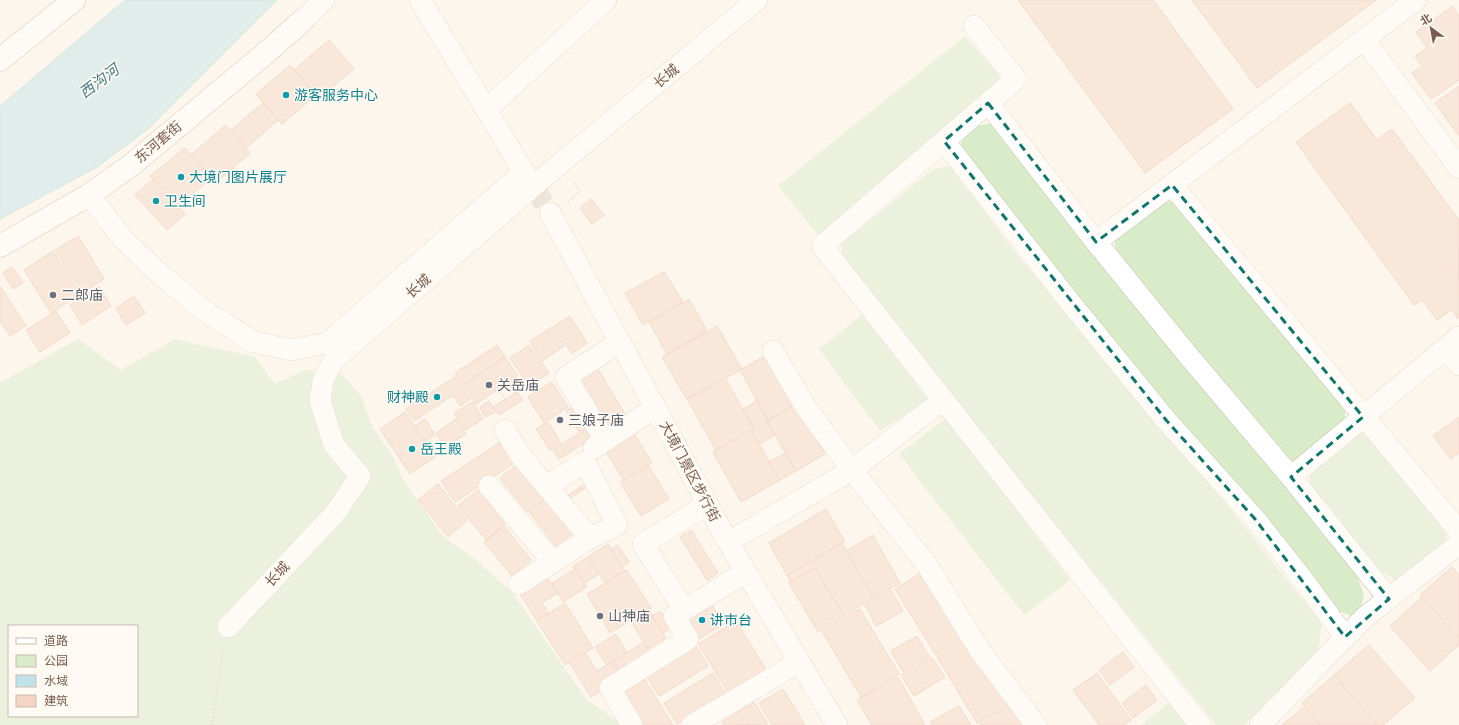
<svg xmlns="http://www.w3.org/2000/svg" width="1459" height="725" font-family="'PT Sans','Noto Sans SC',sans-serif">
<rect width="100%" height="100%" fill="#fdf6ec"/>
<!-- green -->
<g fill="#d8ecc9" fill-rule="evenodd">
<path d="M965,36L997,73L1002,82L819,236L778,186Z"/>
<path d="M991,123L1308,509L1356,573L1364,595L1360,611L1352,616L1336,610L1194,440L960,151L962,139L978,126Z"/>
<path d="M950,166L1014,251L1224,501L1322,624L1318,651L1244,725H1216L843,259L841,244L933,169Z"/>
<path d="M1165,200L1177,204L1345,411V419L1299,460L1287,461L1116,254L1114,238Z"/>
<path d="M862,315L928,399L880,431L819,349Z"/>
<path d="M78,339L121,370L175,339L255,357L275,384L305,370L343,375L361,396L373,428L393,456L404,482L444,537L476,560L513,593L560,662L587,700L624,725H0V383ZM9,626H137V716H9Z"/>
<path d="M946,418L1070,580L1024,615L899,454Z"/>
<path d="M1357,432L1366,434L1447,534L1445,543L1399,582L1377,569L1310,484V472Z"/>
<path d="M1170,702L1188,725H1141Z"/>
</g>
<!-- water -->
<path fill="#bfe3e8" stroke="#a5d3da" d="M125,0H277L149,128L97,167L0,219V106Z"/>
<!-- building -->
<g fill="#f3d5c3" stroke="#e6bba3">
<path d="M1018,0H1153L1233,109L1145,173Z"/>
<path d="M1192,0H1376L1257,88Z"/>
<path d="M1453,6L1459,16V80L1431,99L1412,73L1422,66L1415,56L1427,48L1416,32Z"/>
<path d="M329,40L354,69L319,98L294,70Z"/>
<path d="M290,65L316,95L282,124L256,94Z"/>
<path d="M1459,86V136L1435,103Z"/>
<path d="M263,103L278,120L246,148L231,130Z"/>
<path d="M1350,103L1377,140L1392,129L1459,220L1458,319L1452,309L1437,320L1422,300L1414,305L1296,142Z"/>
<path d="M226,125L250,153L217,182L191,155Z"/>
<path d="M185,148L212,178L178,206L150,176Z"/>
<path d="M153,179L185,214L167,230L135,195Z"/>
<path d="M591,199L604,215L592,224L580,208Z"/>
<path d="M78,236L104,279L82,293L55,250Z"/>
<path d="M53,251L80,294L51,313L24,270Z"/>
<path d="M12,267L23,283L13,289L3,273Z"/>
<path d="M664,272L683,302L643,325L625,293Z"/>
<path d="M0,286L26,326L10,336L0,321Z"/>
<path d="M99,286L111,306L82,325L70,305Z"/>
<path d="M134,296L145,313L126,325L116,308Z"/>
<path d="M689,299L707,331L667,354L649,322Z"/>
<path d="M56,311L70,333L40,352L26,330Z"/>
<path d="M570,316L587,343L572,354L554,326Z"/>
<path d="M717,326L742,369L687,399L662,357Z"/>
<path d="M552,327L564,346L542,361L530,341Z"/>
<path d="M497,345L505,357L463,385L455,373Z"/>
<path d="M529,345L549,373L529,386L510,358Z"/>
<path d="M770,353L796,404L768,420L740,370Z"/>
<path d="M505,357L518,376L476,404L463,385Z"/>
<path d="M596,366L628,419L607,432L575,379Z"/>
<path d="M455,377L470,399L460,406L453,395L414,421L406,409Z"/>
<path d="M725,378L754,429L716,450L687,399Z"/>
<path d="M520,379L525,386L515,392L510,385Z"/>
<path d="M552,382L568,407L544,423L528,397Z"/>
<path d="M517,392L523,400L499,415L493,407Z"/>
<path d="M489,401L495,412L485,417L480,407Z"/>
<path d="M757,401L775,435L759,444L751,430L754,429L743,409Z"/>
<path d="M473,402L483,419L465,430L454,413Z"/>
<path d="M577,403L591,424L579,432L566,411Z"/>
<path d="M796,404L825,454L796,471L767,421Z"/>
<path d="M405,412L435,457L410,474L380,429Z"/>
<path d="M1459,417V453L1451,459L1433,436Z"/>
<path d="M425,419L435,435L424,442L414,426Z"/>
<path d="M456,419L466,434L445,447L436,433Z"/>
<path d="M548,422L561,443L550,450L536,429Z"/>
<path d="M589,427L595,436L559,459L553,450Z"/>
<path d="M631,429L652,463L624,480L602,446Z"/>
<path d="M751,430L780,480L741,502L713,452Z"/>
<path d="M502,441L516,462L455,502L441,481Z"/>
<path d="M785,453L796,471L780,480L769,462Z"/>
<path d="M520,462L547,496L527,512L500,478Z"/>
<path d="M648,465L669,499L641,516L620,482Z"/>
<path d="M588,482L590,485L566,501L564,498Z"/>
<path d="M438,484L467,521L448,537L418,500Z"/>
<path d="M478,490L505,524L486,540L458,506Z"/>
<path d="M548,497L576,531L556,546L529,512Z"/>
<path d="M826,509L845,542L787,575L769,543Z"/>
<path d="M504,526L531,560L512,576L484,542Z"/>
<path d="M691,530L718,573L707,580L680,537Z"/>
<path d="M873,535L900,583L873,598L846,551Z"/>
<path d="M842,543L873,598L844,616L815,568L791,582L787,575Z"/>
<path d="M608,544L625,571L605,583L588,557Z"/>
<path d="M618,545L629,562L622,567L611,549Z"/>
<path d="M588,557L599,574L584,583L573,566Z"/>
<path d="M1452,567L1459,575V639L1420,595Z"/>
<path d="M815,568L844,616L818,632L789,583Z"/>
<path d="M575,569L587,587L563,602L552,583Z"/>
<path d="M627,570L651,608L610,633L587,594Z"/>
<path d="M925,570L966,636L936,655L895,589Z"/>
<path d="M547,577L558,593L542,603L549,614L537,621L520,594Z"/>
<path d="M891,590L903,611L876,626L865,605Z"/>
<path d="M1422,597L1459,639V645L1430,671L1390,626Z"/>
<path d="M708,599L724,624L695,641L680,617Z"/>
<path d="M565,603L593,648L565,665L537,621Z"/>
<path d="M648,609L666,638L648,649L630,620Z"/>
<path d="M860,609L899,674L861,697L822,631Z"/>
<path d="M660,611L672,628L663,633L652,616Z"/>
<path d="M736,621L766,669L728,692L698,644Z"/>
<path d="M616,634L627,653L607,665L595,647Z"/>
<path d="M917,636L929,656L903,672L891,651Z"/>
<path d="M968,637L1010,703L977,723L937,657Z"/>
<path d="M644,642L654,659L623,678L612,662Z"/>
<path d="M695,645L708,666L659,696L646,675Z"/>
<path d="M1369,645L1415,698L1383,725H1377L1334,675Z"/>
<path d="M585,652L597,671L612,662L623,678L591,697L569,662Z"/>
<path d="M1123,652L1134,667L1110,685L1099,670Z"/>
<path d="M931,657L945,677L914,696L901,675Z"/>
<path d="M713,673L726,694L677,724L664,703Z"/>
<path d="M1097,673L1131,720L1124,725H1099L1073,690Z"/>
<path d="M642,675L673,725H643L620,689Z"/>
<path d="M1334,675L1377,725H1320L1302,703Z"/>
<path d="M898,677L925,725H872L857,700Z"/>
<path d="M1146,685L1157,700L1133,718L1122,703Z"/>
<path d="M783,689L805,725H772L759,703Z"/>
<path d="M754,702L768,724L724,725L722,722Z"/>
<path d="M1013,703L1026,725H981L980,723Z"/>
<path d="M959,706L971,725H932L930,722Z"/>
<path d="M1305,706L1320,725H1282Z"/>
</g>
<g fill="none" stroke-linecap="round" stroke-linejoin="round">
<!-- street-tunnel -->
<path stroke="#dcd0c4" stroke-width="21" stroke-dasharray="21 10" stroke-linecap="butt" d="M533,186L550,213"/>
<defs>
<g id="street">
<path d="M420,0L531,184"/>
<path d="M303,20L324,0"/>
<path d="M974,26L1016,79L822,246L1200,725"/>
<path d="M1364,39L1459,168"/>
<path d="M988,103L1096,242L1187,354L1291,477L1389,599"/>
<path d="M486,110L606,0"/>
<path d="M944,141L1069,301L1166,420L1255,519L1301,577L1345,637"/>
<path d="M1172,185L1459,531"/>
<path d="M89,195L123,239L162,276L209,314L254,342L291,350L327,343L524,172"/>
<path d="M550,213L728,542L837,725"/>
<path d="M1096,242L1416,0"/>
<path d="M1446,348L1459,365"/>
<path d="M773,351L805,406L852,470L943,400"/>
<path d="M505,430L521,456L590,538L617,525L585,462L547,486"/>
<path d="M605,440L566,377L620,342"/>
<path d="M594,448L656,407"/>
<path d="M1291,477L1459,337"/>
<path d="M489,486L553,562"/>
<path d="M708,504L643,544L684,610L746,572"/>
<path d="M728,542L852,470L927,565L979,649L1036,725"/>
<path d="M519,584L590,538"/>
<path d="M228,627L337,511L360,476L334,445L320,401L323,381L327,372L335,359L538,182L757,0"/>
<path d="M632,725L610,688L688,639L674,616L684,610"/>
<path d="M692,725L799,662"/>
<path d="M1260,725L1365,617L1459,544"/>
</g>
<g id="secondary">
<path d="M0,60L74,0"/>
<path d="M0,246L89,195L130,166L267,52L303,20"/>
</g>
</defs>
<!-- street casing -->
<use href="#street" stroke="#d1beb0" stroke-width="22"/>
<!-- secondary casing -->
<use href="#secondary" stroke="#d6c0b0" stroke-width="24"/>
<!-- path -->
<g stroke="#d9b8a5" stroke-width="2.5" stroke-dasharray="1 3" stroke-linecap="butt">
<path d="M568,201L580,191L573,182"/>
<path d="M500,392L511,408"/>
<path d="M212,725L223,648"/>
</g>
<!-- street -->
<use href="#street" stroke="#fff" stroke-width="21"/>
<!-- secondary -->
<use href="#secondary" stroke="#fff" stroke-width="22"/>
</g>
<!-- marked area -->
<path d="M0 0H1459V725H0ZM988,103L1096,242L1172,185L1363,417L1291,477L1389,599L1345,637L1255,519L1166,420L944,141Z" fill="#fdf6ec" fill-opacity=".55" fill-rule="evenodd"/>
<path fill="none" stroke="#0f766e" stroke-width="3" stroke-dasharray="8 5" stroke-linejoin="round" d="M988,103L1096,242L1172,185L1363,417L1291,477L1389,599L1345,637L1255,519L1166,420L944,141Z"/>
<!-- markers -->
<g fill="#0f9aa8" stroke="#fffaf3" stroke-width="1.5">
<circle cx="286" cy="95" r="4"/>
<circle cx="181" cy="177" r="4"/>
<circle cx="156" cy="201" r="4"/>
<circle cx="437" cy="397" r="4"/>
<circle cx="412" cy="449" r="4"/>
<circle cx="702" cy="620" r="4"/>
</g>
<g fill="#6b7280" stroke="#fffaf3" stroke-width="1.5">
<circle cx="53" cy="295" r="4"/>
<circle cx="489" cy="385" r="4"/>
<circle cx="560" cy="420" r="4"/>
<circle cx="600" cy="616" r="4"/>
</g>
<g text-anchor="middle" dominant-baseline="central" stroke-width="3" stroke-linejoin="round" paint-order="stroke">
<!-- street labels -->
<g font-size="14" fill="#7a5c4d" stroke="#fffaf3">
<text transform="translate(666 76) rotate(-40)">长城</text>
<text transform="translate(158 142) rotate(-40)">东河套街</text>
<text transform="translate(418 286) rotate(-41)">长城</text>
<text transform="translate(690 471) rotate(62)">大境门景区步行街</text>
<text transform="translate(277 574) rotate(-47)">长城</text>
</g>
<!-- culture labels -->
<g font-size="14" fill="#0d838f" stroke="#fffaf3" text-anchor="start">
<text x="294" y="95">游客服务中心</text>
<text x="189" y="177">大境门图片展厅</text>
<text x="164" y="201">卫生间</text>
<text x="429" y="397" text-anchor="end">财神殿</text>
<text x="420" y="449">岳王殿</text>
<text x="710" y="620">讲市台</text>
</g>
<!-- worship labels -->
<g font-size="14" fill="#5b616d" stroke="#fffaf3" text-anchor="start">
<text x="61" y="295">二郎庙</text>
<text x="497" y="385">关岳庙</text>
<text x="568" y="420">三娘子庙</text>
<text x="608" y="616">山神庙</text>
</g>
<!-- water labels -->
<g font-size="15" font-style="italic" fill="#437c86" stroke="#fffaf3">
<text transform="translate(99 81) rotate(-37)">西沟河</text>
</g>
</g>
<!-- legend -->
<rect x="8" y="625" width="130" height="92" fill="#fffaf3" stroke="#cabbb1"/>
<rect x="16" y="638" width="20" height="6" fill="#ffffff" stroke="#cabbb1"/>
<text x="44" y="645" font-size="12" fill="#7a5c4d">道路</text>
<rect x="16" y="655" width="20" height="12" fill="#d8ecc9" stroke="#cabbb1"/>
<text x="44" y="665" font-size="12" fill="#7a5c4d">公园</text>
<rect x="16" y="675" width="20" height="12" fill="#bfe3e8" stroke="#cabbb1"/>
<text x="44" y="685" font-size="12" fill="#7a5c4d">水域</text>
<rect x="16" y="695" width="20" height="12" fill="#f3d5c3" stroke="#cabbb1"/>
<text x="44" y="705" font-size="12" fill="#7a5c4d">建筑</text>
<!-- north arrow -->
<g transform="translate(1431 28) rotate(328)" stroke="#fffaf3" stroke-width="3" paint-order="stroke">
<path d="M0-3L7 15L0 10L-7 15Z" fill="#7a5c4d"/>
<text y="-6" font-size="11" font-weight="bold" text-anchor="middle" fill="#7a5c4d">北</text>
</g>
</svg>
